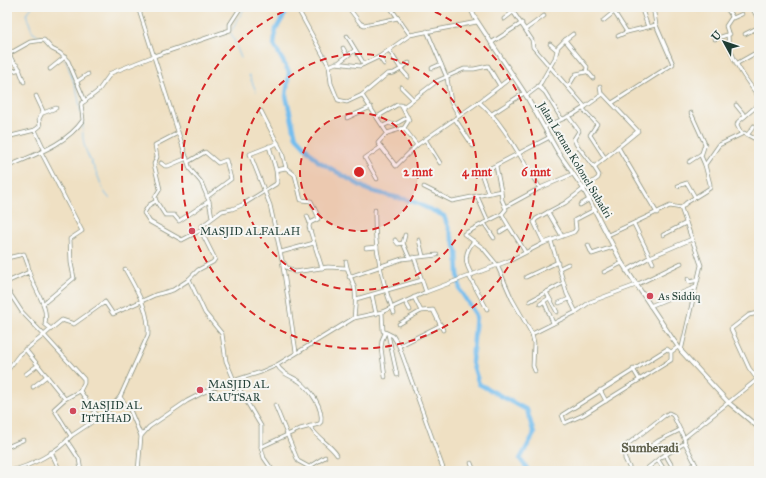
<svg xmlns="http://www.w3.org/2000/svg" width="766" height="478" font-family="'IM FELL Great Primer',serif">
<rect width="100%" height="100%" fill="#f6f6f2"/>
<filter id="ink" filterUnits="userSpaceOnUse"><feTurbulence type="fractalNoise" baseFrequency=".025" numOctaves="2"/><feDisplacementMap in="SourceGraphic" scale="8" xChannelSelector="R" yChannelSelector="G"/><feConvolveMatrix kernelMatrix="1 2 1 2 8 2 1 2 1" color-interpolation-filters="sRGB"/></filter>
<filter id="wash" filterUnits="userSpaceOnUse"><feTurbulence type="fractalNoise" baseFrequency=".012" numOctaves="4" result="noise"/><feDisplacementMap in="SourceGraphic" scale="16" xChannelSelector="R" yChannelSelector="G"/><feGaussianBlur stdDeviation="0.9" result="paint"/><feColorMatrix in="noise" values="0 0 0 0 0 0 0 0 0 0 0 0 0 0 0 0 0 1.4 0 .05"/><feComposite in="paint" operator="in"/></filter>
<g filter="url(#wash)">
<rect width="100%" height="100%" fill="#efe0c3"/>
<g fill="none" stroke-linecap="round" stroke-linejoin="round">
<!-- stream -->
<g stroke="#75beee" stroke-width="1">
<path d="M32,7L26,14L32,31L42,38"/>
<path d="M232,30L245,7"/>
<path d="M231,33L241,58"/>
<path d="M64,59L67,63L77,91L81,113"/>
<path d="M249,75L256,91"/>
<path d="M83,122C81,146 87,153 97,174C101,183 102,191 110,199"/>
</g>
<!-- river -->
<g stroke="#75beee" stroke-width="4.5">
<path d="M289,7L276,29L274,45L289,72L286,96L296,137L318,161L368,190L383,194"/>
<path d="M386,195L412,201L444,216L457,251L458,273L460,290L476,315L472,362L479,384L527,410L534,434L520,459L529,471"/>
</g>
</g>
</g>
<g filter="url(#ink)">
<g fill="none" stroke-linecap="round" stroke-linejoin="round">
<defs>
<g id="minor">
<path d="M138,7L190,169L201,182L209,201L212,217"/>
<path d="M307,7L301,9L300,13L329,66L331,83L338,100L347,102L362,95"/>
<path d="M348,7L360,23L364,25L398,18"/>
<path d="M390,7L410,35"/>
<path d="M510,7L532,40L533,47L585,107L574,114L545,127"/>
<path d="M611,7L627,32L656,25L653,7"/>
<path d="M641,7L648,27"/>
<path d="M726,7L733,18L742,14"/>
<path d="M752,7L759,21"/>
<path d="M472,10L476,7"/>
<path d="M732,17L726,26C730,35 727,37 729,45C735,65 746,80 759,97"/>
<path d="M504,19L513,12"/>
<path d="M603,21L614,12"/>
<path d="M526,29L544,16"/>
<path d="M427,31L447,78L451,102L459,116"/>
<path d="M745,34L759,27"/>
<path d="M347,36L364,64"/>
<path d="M618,36L627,32"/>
<path d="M715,39L730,34"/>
<path d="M565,40L573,34"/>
<path d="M491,43L522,23"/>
<path d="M550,44L557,50"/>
<path d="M343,48L347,55"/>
<path d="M389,50L401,69L394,73L387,74L362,95L387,133L404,128L417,145"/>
<path d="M9,54L13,62L18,66L24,82"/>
<path d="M7,55L30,42L44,40L52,49L60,53L68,61L85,101"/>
<path d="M379,57L384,64"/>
<path d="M338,63L355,50"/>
<path d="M736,64L759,51"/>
<path d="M329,66L336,63L360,66L379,57L410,35L477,22"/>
<path d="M401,68L409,63"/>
<path d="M432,68L441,64"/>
<path d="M50,69L65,57"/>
<path d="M401,69L408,77"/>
<path d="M587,71L593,78"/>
<path d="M759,72V74"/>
<path d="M7,73L20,69"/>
<path d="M76,82L88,74"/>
<path d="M538,86L545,92L561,118"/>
<path d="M600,86L601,94"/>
<path d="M401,87L413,99"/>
<path d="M526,96L539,86L555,58L558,47L565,40L587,67L586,72L576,74L568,87"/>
<path d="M479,102C506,125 521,160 540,188L573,174"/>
<path d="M612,103L673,64L656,25"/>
<path d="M736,105L745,116"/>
<path d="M403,107L437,81L464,69H474L488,66L500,86"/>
<path d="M583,109L597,124L590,135L605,158"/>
<path d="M261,111L282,152L286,168"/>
<path d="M43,113L56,108"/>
<path d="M691,113L705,144L701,156L705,165"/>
<path d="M492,114L524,93"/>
<path d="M568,116L579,131L574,139L576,144L594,167"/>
<path d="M377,117L397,105H401L409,120L404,128"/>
<path d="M347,118L371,107"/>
<path d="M455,119L473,146"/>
<path d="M383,126L389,123L394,125L408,117"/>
<path d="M35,130L40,126L39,119L43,111L36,96"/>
<path d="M178,133L155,145L157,157L154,164L160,189L155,197L156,201L149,205L144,213L150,222L182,240L201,230"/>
<path d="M387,133L378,143L396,166L417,145L479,102L513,76"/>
<path d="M741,133L737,125L738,122L759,104"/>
<path d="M748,134L754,126"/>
<path d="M7,137L35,130L44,149"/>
<path d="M425,139L440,163"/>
<path d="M278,143L250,154L270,205L282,260L296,352"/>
<path d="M269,146L276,170"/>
<path d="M618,147L657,213"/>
<path d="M41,152L82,231L70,239L71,263L74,278L44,303"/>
<path d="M188,162L205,152L218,163L226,160L231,179L207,197"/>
<path d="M689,162L701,154"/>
<path d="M161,163L165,166H168L187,158"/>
<path d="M496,166L501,191"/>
<path d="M7,167C33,155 66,145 83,120L81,104L98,91L111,73L154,56L230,30V24L241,7"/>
<path d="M483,172L550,137"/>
<path d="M482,176L488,193"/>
<path d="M377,179L365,158L381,147"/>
<path d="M678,186L687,183L695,197"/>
<path d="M424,187L452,201L501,191L502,200L506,209L502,214C509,228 518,239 525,252"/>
<path d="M477,196L488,221"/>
<path d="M156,201L165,215H174L179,221L209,201"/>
<path d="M580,205L590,199"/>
<path d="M505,207L540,188"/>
<path d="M681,208L686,203L710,188V184L705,165L719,145L744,133L759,141"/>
<path d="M375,210C374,246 381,280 394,313"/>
<path d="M307,216L310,223"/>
<path d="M484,223L464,234L483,248L497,265L512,299L532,334L534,343L533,366L535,371"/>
<path d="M634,224L653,263"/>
<path d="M500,232L508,227"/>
<path d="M608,235L670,206L681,208"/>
<path d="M663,235L686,223"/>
<path d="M562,236L548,212L565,203L598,178L599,175L594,167L638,131L603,94L585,107"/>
<path d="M494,238L484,223L502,214"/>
<path d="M395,240L398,244L403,243L409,257"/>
<path d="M419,240L423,256"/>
<path d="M551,241L567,294L576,312L590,302L636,285L681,263"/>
<path d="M403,243L405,235"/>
<path d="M544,243L534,222L536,219L548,212"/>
<path d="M588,245L592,254L613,247"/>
<path d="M366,248L377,247"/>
<path d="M281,252L314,243"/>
<path d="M414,257L426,292"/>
<path d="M7,258L24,254L28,265L29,272"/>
<path d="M346,262C347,271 351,277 354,286C357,296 355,308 354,318"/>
<path d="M284,263L286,267L295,272L328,267L346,268"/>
<path d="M560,268L568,264"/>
<path d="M626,271L650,257L692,239"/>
<path d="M604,272L622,263"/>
<path d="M472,275C464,262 464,253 474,241"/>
<path d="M469,276L487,309"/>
<path d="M349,277L402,259L437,255"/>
<path d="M526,277L558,262"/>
<path d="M189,279L205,313L222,334L226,361L234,380L261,426V447L264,458L273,471"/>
<path d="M688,279L689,282L698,280"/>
<path d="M7,282L29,272C34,290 49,305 45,324L51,329L62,320L74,324L105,302L113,314L155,295L173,290L187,281L198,270L213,262L215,259L203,235L202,226L222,211L232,209L242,205L276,184L277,182L276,170L286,168L295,175L301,200L311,201L318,216V219L310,223L309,227L322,268"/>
<path d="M7,289L22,312L44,335L19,355L7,371"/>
<path d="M546,292L557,312"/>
<path d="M372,295L376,314"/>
<path d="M414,297L421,311L433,310L443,330"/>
<path d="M356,299L422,280"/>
<path d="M405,301L410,310"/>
<path d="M530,301L563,283"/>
<path d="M544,301L553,323"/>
<path d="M559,303L569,299"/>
<path d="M540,304L549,298"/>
<path d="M650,306L696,287"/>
<path d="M382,312L383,331L393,336L399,346L444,471"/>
<path d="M399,324L421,311"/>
<path d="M51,329L44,335L84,379V383L80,391"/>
<path d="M385,333L382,340L381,348L385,377"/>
<path d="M388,334L397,375"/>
<path d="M532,334L576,312"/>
<path d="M399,346L441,325"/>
<path d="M25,349L65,399"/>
<path d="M681,351L701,265L681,208"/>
<path d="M671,352L667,349L562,415L565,423L583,415L671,360V352L678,347"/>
<path d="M633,369L639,379"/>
<path d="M26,374L38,365"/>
<path d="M757,379L749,368L731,329L749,315L759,313"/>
<path d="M33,387L47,376"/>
<path d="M600,390L606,401"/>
<path d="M120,397L130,410L141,436"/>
<path d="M275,405L298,461L309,467"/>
<path d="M310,426C317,439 329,443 337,455"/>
<path d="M71,436L54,409L65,399L80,391L99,418"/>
<path d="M67,441L79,459L81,471"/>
<path d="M7,447L23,440"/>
<path d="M261,447L300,429L319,424L321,422C323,407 311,390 299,381C291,376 282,374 277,365"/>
<path d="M637,451L641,453L658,441L680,430"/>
<path d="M51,452L60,471"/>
<path d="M665,454L675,471"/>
<path d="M658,460L665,471"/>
<path d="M471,463L474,471"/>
<path d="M10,471C31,466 58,452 71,436L107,412L120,397L148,335C150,311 136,289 125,269"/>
<path d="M138,471L141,436L149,427L187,401L214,387L261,372L277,365L354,318L382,312L426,292L511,260L544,243L574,232L576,229L575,220L596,209"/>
<path d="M306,471L312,465L325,457"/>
<path d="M631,471L625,459L624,447L664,416L669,413L673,415L684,438"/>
<path d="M644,471L660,458L685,443"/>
<path d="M685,471L695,464"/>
<path d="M699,471L685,443L684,438L759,378"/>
</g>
<path id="major" d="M470,7L475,18L524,92L558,152L583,188L622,263L672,338L682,352L729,403L759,428"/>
</defs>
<!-- minor casing -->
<use href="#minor" stroke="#878e7c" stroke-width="4.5"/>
<!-- major casing -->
<use href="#major" stroke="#878e7c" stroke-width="5"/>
<!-- minor -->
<use href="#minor" stroke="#fff" stroke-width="3"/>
<!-- major -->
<use href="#major" stroke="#fff" stroke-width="3.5"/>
</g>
</g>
<!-- distance rings -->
<circle cx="359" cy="172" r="59" fill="#d62828" fill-opacity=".12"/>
<g fill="none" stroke="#d62828" stroke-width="2" stroke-dasharray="7 5">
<circle cx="359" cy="172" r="59"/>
<circle cx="359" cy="172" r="118"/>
<path d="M424 7A177 177 0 1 1 294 7"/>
</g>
<!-- markers -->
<g fill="#d1495b" stroke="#f6f6f2" stroke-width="1.5">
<circle cx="192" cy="231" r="4"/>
<circle cx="650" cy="296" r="4"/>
<circle cx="200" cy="390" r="4"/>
<circle cx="73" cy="411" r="4"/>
</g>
<g text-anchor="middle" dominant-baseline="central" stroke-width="4" stroke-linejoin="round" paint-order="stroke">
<!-- street labels -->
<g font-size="11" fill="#1f3d34" stroke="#f6f6f2">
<text transform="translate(575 160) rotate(59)">Jalan Letnan Kolonel Subadri</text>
</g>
<!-- poi labels -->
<g font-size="11" fill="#1f3d34" stroke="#f6f6f2" text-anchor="start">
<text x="200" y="231">MASJID ALFALAH</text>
<text x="658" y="296">As Siddiq</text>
<text x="208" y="384">MASJID AL<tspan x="208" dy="13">KAUTSAR</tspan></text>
<text x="81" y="405">MASJID AL<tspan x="81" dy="13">ITTIHAD</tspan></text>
</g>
<!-- quarter labels -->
<g font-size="13" font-weight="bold" fill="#5f604c" stroke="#f6f6f2">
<text x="650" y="448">Sumberadi</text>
</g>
</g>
<circle cx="359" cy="172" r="6" fill="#d62828" stroke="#f6f6f2" stroke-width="2"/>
<g font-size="12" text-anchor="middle" font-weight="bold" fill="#d62828" stroke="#f6f6f2" stroke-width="4" stroke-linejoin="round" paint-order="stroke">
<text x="418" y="176">2 mnt</text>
<text x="477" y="176">4 mnt</text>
<text x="536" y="176">6 mnt</text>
</g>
<!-- margin -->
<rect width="766" height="478" fill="none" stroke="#f6f6f2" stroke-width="24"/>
<!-- north arrow -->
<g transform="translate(724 42) rotate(310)" stroke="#f6f6f2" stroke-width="3" paint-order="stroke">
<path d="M0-3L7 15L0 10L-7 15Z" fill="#1f3d34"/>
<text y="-6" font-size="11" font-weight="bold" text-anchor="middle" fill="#1f3d34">U</text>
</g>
</svg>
